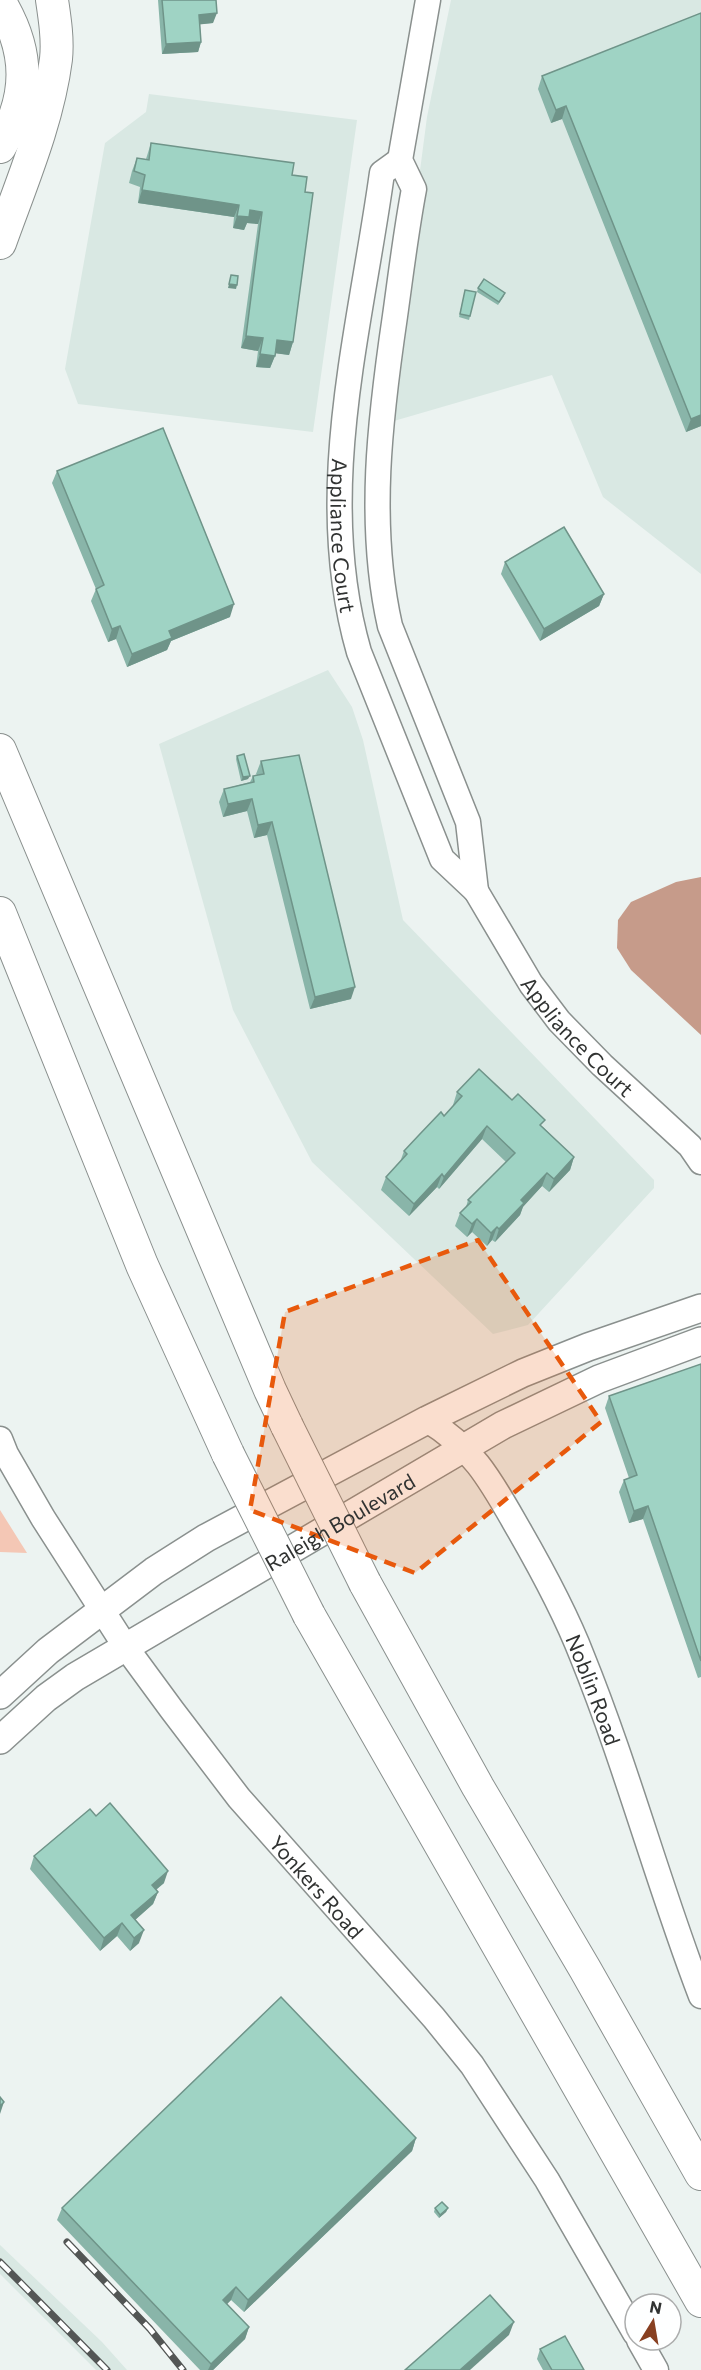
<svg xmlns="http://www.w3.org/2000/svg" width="701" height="2370" font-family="Commissioner,sans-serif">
<rect width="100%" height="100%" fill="#ecf3f1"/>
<!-- built -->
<g fill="#d9e8e3">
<path d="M451,0H701V574L603,497L552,375L387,423L427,117Z"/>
<path d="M149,94L357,120L313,432L78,404L65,369L105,143L146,112Z"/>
<path d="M328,670L352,707L363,740L403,920L654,1180V1188L528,1325L493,1334L312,1162L233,1010L159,744Z"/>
<path d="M0,2245L102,2342L127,2370H96L0,2274Z"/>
</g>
<!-- green -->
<path fill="#f4c7b5" d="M0,1510L27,1553L0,1552Z"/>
<!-- water -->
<path fill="#c69b8a" d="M701,877V1035L631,970L617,948L618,920L631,902L676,882Z"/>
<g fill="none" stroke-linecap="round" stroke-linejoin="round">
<defs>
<g id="secondary">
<path d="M428,0L400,160L414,189C406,231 401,273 395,316C380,418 367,524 390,626L468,822L476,891"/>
<path id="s1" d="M400,160L382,173C360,332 313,493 359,652L442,859L476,891L531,984L559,1021L602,1065L690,1146L701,1162"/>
<path id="s2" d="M427,1420C475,1449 492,1483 519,1530C542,1570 565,1612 582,1656C627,1767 658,1884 701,1996"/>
<path id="s3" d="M0,1439L6,1454L43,1518L125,1646L172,1710L239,1798L434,2018L472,2065L547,2180L635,2333"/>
<path d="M639,2340L656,2370"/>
</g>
<g id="primary">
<path d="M0,1695L48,1651L154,1571L206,1538L427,1420L523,1373L588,1347L701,1308"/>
<path id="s4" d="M0,1740L46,1698L75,1677L503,1425L599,1379L701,1341"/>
</g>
<g id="highway">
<path d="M0,2C30,52 30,97 0,147"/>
<path d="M0,243C21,184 48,122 56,59C58,40 55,20 52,0"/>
<path d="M0,750L270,1390L287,1426"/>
<path d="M0,913L142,1265L228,1454"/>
<path d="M365,1583L478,1787L585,1969L701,2174"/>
<path d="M309,1615L701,2301"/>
</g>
</defs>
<!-- secondary casing -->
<use href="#secondary" stroke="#8a908e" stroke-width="27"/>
<!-- primary casing -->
<use href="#primary" stroke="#8a908e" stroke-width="30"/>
<!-- highway casing -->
<use href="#highway" stroke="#8a908e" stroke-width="34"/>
<!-- secondary -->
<use href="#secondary" stroke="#fff" stroke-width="24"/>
<!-- primary -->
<use href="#primary" stroke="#fff" stroke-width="27"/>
<!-- highway -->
<use href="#highway" stroke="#fff" stroke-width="32"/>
<defs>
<g id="rail">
<path d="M67,2242L150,2329L183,2370"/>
<path d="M0,2262L107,2370"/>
</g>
</defs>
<!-- rail casing -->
<use href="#rail" stroke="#535655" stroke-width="7"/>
<!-- rail -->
<use href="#rail" stroke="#feffff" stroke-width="4.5" stroke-dasharray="14" stroke-linecap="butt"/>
<defs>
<g id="highway-bridge">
<path d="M287,1426L365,1583"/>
<path d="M228,1454L309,1615"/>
</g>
</defs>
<!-- highway-bridge casing -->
<use href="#highway-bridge" stroke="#8a908e" stroke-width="34" stroke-linecap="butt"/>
<!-- highway-bridge -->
<use href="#highway-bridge" stroke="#fff" stroke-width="32"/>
</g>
<!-- wall -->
<g fill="#89b5a9">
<path d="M158,0H216L213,23L200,24L201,42L198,52L162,54Z"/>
<path d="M701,13V426L686,432L562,119L551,123L538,89L542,76Z"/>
<path d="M151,143L292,175L305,192L293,342L289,355L276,353L270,368L256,367L258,351L241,348L258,224L247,223L244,230L233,228L234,217L138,203L140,187L129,183L132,171L137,158L146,159Z"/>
<path d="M478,288L504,296L498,305L477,292Z"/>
<path d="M465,290L470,316L469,320L459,317Z"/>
<path d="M57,471L230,617L171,641L167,650L127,667L116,639L108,642L91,601L96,589L52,483Z"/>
<path d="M505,562L604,594L599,606L540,641L501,574Z"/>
<path d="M237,756L248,779L241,781L236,759Z"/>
<path d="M261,761L351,999L310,1009L267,835L254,838L247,811L223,817L219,802L224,789L250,782L253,776L257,775L256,774Z"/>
<path d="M457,1092L543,1127L574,1157L570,1170L549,1192L542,1186L523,1206L520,1215L495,1242L492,1240L487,1246L472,1232L467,1237L455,1226L460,1213L466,1207L468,1200L506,1162L482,1139L439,1189L437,1187L409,1216L381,1190L386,1177L400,1162L404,1151L444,1116L454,1105H453Z"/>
<path d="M701,1364V1677L698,1678L643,1519L629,1523L619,1492L624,1480L629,1478L605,1408L609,1396Z"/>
<path d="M34,1856L164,1883L156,1890L158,1892L153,1904L135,1920L139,1943L130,1951L117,1936L100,1951L30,1869Z"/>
<path d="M416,2138L412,2151L244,2312L231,2300L227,2304L249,2327L245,2339L213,2370H200L57,2220L62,2208Z"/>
<path d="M435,2208H448L446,2212L439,2218L434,2212Z"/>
<path d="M540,2349L584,2370H543L537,2359Z"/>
</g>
<!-- shaded-wall -->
<g fill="#6f9489">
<path d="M217,13L213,23L195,25L199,15Z"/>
<path d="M201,42L198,52L162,54L166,44Z"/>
<path d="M566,106L562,119L551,123L556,110Z"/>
<path d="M142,190L239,205L234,217L138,203Z"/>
<path d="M250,210L262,212L258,224L247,223L244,230L233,228L237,216Z"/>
<path d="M229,284L237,285L236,289L228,288Z"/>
<path d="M246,336L263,338L258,351L241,348Z"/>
<path d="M277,340L293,342L289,355L273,353Z"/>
<path d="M260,354L275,356L270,368L256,367Z"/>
<path d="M701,415V426L686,432L691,419Z"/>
<path d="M604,594L599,606L540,641L544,629Z"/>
<path d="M234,604L230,617L171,641L167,650L127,667L132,654L169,631Z"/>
<path d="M120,626L116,639L108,642L112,629Z"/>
<path d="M250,776L248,779L241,781L243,777Z"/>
<path d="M252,799L247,811L223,817L228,804Z"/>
<path d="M272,822L267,835L254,838L258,825Z"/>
<path d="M355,987L351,999L310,1009L315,997Z"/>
<path d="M487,1126L482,1139L439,1189L444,1177Z"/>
<path d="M574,1157L570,1170L549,1192L554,1179Z"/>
<path d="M547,1173L542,1186L523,1207L520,1215L495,1242L499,1229L521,1200Z"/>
<path d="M442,1174L437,1187L409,1216L414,1204Z"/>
<path d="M477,1219L472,1232L467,1237L472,1224Z"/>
<path d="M497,1227L492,1240L487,1246L491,1233Z"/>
<path d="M648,1506L643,1519L629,1523L634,1511Z"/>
<path d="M168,1871L164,1883L147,1897L152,1885Z"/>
<path d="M158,1892L153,1904L126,1928L131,1915Z"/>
<path d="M122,1923L117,1936L100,1951L104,1938Z"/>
<path d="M144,1930L139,1943L130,1951L134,1938Z"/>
<path d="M4,2102L0,2114V2106Z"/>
<path d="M416,2138L412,2151L244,2312L248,2300Z"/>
<path d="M448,2208L446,2212L439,2218L440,2215Z"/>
<path d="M236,2287L231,2300L219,2312L223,2300Z"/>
<path d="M514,2322L509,2335L470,2370H460Z"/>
<path d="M249,2327L245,2339L213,2370H208L211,2364Z"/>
</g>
<!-- building -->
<g fill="#9fd3c4" stroke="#6f9489" stroke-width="1.5">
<path d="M162,0H216L217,13L199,15L201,42L166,44Z"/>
<path d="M701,13V415L691,419L566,106L556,110L542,76Z"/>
<path d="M151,143L294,163L292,175L307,177L305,192L313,193L293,342L277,340L275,356L260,354L263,338L246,336L262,212L250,210L249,217L237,216L239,205L142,190L145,175L134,171L137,158L149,160Z"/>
<path d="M231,275L238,276L237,285L229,284Z"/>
<path d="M484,279L505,293L499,302L478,288Z"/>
<path d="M465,290L476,292L470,316L460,314Z"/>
<path d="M163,428L234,604L169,631L172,638L132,654L120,626L112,629L96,589L104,585L57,471Z"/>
<path d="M564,527L604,594L544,629L505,562Z"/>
<path d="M244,754L250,776L243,777L237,756Z"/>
<path d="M299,755L355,987L315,997L272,822L258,825L252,799L228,804L224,789L254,782L253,776L264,774L261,761Z"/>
<path d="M479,1069L512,1100L518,1094L545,1120L540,1125L574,1157L554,1179L547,1173L521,1200L524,1203L499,1229L497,1227L491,1233L477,1219L472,1224L460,1213L471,1202L468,1200L515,1153L487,1126L444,1177L442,1174L414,1204L386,1177L407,1154L404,1151L419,1135L441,1112L444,1116L462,1096L457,1092Z"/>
<path d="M701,1364V1661L648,1506L634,1511L624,1480L637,1475L609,1396Z"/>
<path d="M110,1803L168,1871L152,1885L158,1892L131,1915L144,1930L134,1938L122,1923L104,1938L34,1856L90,1809L96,1816Z"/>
<path d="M281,1997L416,2138L248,2300L236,2287L223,2300L249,2327L211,2364L62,2208Z"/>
<path d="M0,2097L4,2102L0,2106Z"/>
<path d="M442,2202L448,2208L440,2215L435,2208Z"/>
<path d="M490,2295L514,2322L460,2370H405Z"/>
<path d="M565,2336L584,2370H552L540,2349Z"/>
</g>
<!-- marked area -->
<path fill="#e8590c" fill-opacity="0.2" stroke="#e8590c" stroke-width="4.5" stroke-dasharray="12 8" stroke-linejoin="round" d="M478,1240L601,1422L415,1573L250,1510L285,1312Z"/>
<g text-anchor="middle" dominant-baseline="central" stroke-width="4.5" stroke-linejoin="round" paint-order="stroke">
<!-- street labels -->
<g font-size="21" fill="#313332" stroke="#feffff">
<text stroke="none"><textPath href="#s1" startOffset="388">Appliance Court</textPath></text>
<text stroke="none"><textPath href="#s1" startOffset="954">Appliance Court</textPath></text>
<text stroke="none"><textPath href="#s4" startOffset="405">Raleigh Boulevard</textPath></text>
<text stroke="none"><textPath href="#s2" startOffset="322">Noblin Road</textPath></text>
<text stroke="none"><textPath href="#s3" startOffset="550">Yonkers Road</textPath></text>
</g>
</g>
<!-- north arrow -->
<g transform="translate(653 2322) rotate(11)"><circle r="28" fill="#feffff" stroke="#acadad" stroke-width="1.5"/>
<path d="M0-4.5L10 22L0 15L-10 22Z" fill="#884021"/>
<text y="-9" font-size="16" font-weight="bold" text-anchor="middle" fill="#313332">N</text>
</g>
</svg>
